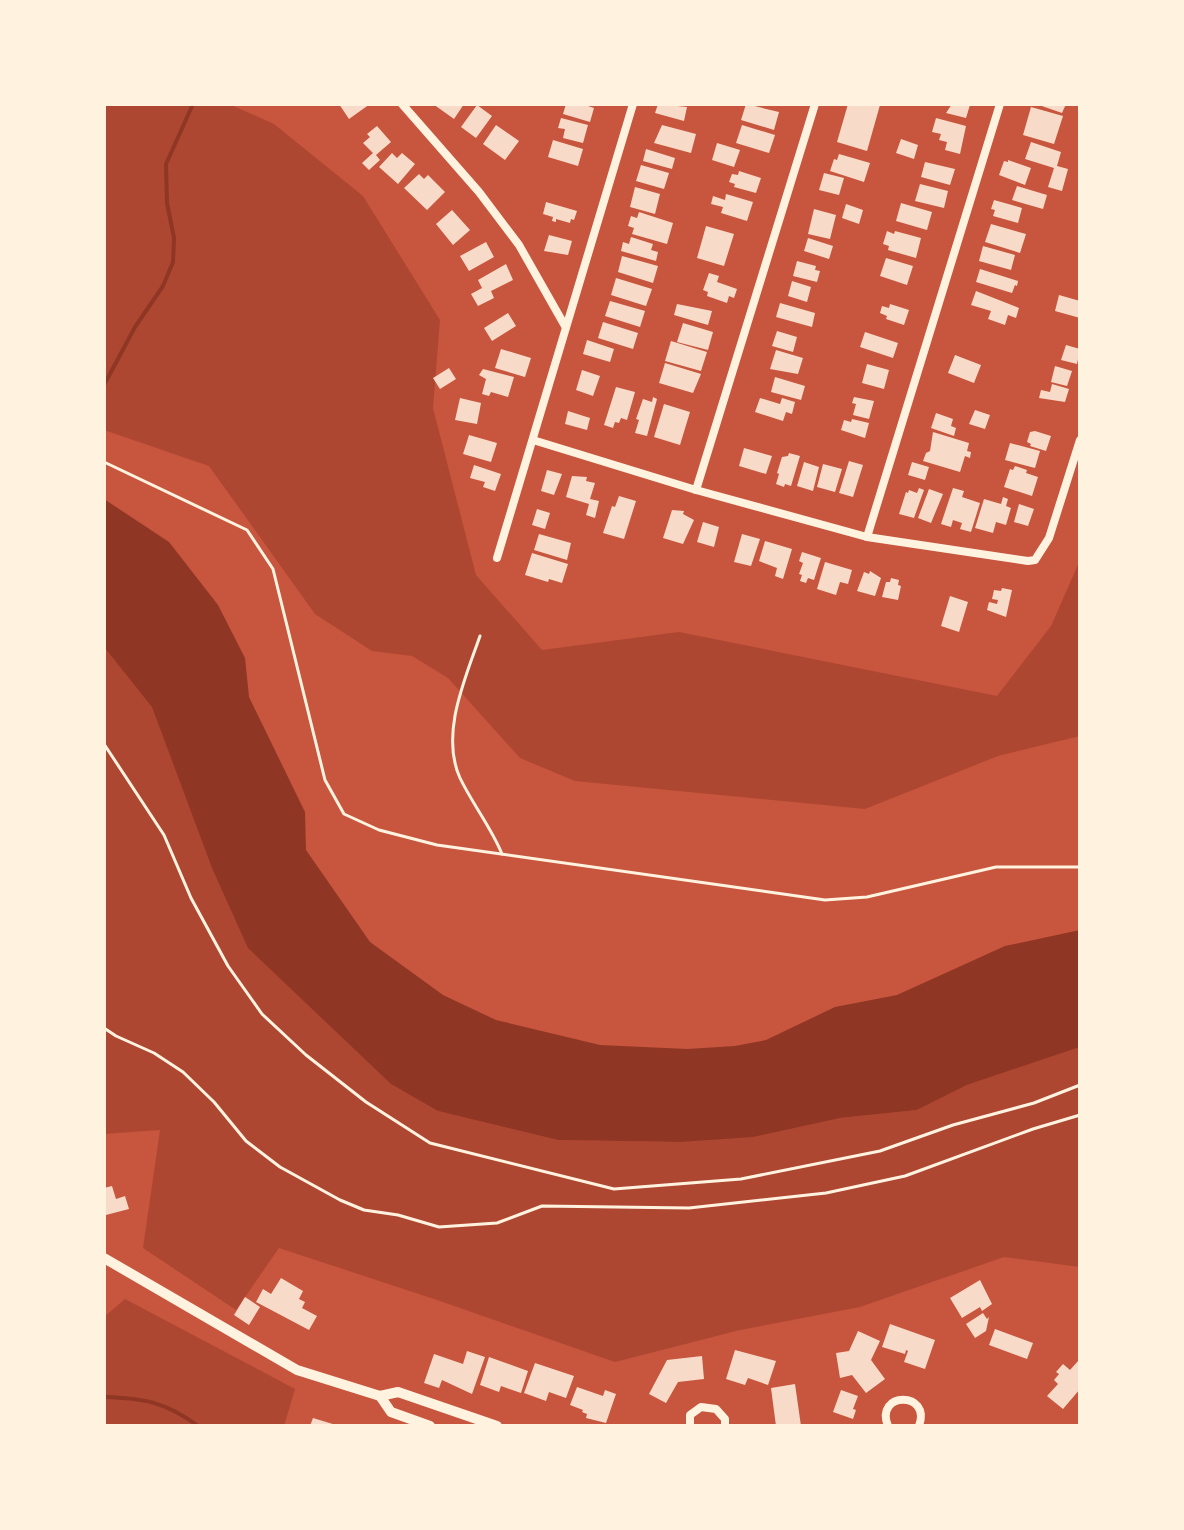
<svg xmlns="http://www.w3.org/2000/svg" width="1184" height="1530" font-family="Arial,sans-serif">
<rect width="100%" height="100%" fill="#c8553d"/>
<!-- green -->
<g fill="#ae4732">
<path d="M104,104H229L274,124L363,196L440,320L433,408L476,575L542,650L679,632L997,696L1051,626L1080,560V736L998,756L865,809L575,781L520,758L448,678L412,656L372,651L315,614L209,466L104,430Z"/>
<path d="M104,647L152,706L212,867L438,1111L558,1140L680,1142L840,1118L917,1110L967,1085L1080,1047V1267L1004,1257L860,1307L740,1330L615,1362L437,1300L279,1248L236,1310L143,1248L160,1130L104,1134Z"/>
<path d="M125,1299L295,1389L284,1426H104V1317Z"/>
</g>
<!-- water -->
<path fill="#8f3625" d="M104,499L169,542L218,605L245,658L249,697L305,812L306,850L370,942L443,995L496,1020L600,1045L687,1049L735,1046L766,1040L835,1007L897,995L1005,946L1080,930V1047L967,1085L917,1110L840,1118L753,1137L680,1142L558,1140L438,1111L391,1084L248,948L212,868L152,707L104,647Z"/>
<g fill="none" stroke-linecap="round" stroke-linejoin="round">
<!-- stream -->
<g stroke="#8f3625" stroke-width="4">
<path d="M104,385L135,327L163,286L173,262L174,238L167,203L166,164L193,104"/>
<path d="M104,1397C143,1398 166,1402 198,1426"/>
</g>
</g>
<!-- building -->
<g fill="#f7dbc8">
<path d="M339,104H370L349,119Z"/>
<path d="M433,104H464L454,119Z"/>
<path d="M566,104H588V106L594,108L590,122L563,114Z"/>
<path d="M658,104L687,107L684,121L655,113Z"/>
<path d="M746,104L779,112L774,130L741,120Z"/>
<path d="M848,104L880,105L867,151L837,142Z"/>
<path d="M952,104L970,105L966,118L946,113Z"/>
<path d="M1036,104H1066L1062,113Z"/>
<path d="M477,105L492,116L476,138L461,127Z"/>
<path d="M1031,107L1063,116L1054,144L1023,135Z"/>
<path d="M561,118L588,125L583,143L563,138L565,129L558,128Z"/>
<path d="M936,118L966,126L960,154L945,150L947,142L939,140L941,134L932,132Z"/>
<path d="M496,125L519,141L505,160L483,144Z"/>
<path d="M662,125L696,134L691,153L654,143Z"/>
<path d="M742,125L775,135L769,153L736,143Z"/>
<path d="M377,126L391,142L376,155L380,160L369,170L362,163L373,153L363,143L370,137L367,134Z"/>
<path d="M901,139L918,145L914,159L896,153Z"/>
<path d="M553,140L583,149L578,166L548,157Z"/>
<path d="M1031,142L1061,152L1057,166L1068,169L1062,191L1048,187L1054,168L1025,159Z"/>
<path d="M717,143L740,150L734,167L712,160Z"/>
<path d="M646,149L675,158L672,169L643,161Z"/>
<path d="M392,153L397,158L402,153L415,164L398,184L379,167Z"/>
<path d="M839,154L870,163L864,182L830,171L834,159L837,160Z"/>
<path d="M1008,160L1031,168L1025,185L999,175L1004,161L1008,162Z"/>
<path d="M925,162L955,169L950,185L921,177Z"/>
<path d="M641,165L669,173L664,189L636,181Z"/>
<path d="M739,171L761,178L756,193L734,187L735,184L729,182L732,174L738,175Z"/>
<path d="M824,173L844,178L839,195L819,190Z"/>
<path d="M419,174L424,179L428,175L445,192L427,210L404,188Z"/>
<path d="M920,184L948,191L944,208L915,201Z"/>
<path d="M1017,186L1047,195L1043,209L1012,200Z"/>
<path d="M635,187L660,194L655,214L630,207Z"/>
<path d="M726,194L753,202L747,221L721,213L723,207L711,204L713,196L725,200Z"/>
<path d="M994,200L1022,208L1018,223L993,216L995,210L991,209Z"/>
<path d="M546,202L577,211L574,220L571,219L570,223L556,219V222L552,221L553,217L543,214Z"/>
<path d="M901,203L932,212L927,230L896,221Z"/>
<path d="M846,204L863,210L859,224L842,218Z"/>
<path d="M814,209L836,215L830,239L808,234Z"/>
<path d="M452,210L470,230L453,245L436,224Z"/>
<path d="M639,212L673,223L667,244L632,234L634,228L628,226L631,216L637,218Z"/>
<path d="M991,224L1026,234L1020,253L985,242Z"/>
<path d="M706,226L734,234L724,266L697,258Z"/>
<path d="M887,231L894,234L895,231L921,238L916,258L888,250L889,246L883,244Z"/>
<path d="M549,235L572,241L568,255L544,251Z"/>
<path d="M631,237L653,244L651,250L658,252L656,261L621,251L623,242L629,244Z"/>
<path d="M808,238L833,246L829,259L804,251Z"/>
<path d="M486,242L494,257L469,271L460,256Z"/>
<path d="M983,246L1015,255L1011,270L979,261Z"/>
<path d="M622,256L658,266L653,283L618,272Z"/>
<path d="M886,258L913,266L907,285L880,276Z"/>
<path d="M797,261L816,266L815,270L820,271L817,282L793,276Z"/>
<path d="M506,264L513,280L491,291L494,298L478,306L471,294L482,288L478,280Z"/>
<path d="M980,269L1018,281L1017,286L1015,285L1012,293L976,282Z"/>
<path d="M709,273L719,276L717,282L737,289L734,298L729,296L727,303L707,296L708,292L703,290Z"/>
<path d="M616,278L652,289L646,306L611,295Z"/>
<path d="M792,281L811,287L807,302L788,296Z"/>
<path d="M976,291L1019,308L1016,318L1008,315L1005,325L988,319L991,311L971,305Z"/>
<path d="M1059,295L1080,301V318L1055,311Z"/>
<path d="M610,301L645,311L640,327L605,316Z"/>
<path d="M780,303L815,313L812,327L776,317Z"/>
<path d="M677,304L712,311L708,325L674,315Z"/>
<path d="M890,304L909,310L904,325L886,319L887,316L880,313L882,306L889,308Z"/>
<path d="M508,313L516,326L492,341L484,328Z"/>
<path d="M603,322L638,333L633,349L598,338Z"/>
<path d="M683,323L713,332L708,350L677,342Z"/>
<path d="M777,331L797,337L793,352L772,346Z"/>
<path d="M865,332L898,343L893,358L860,347Z"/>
<path d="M587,340L614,349L610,362L583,354Z"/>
<path d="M671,341L707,352L701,371L665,361Z"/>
<path d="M1066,345L1080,349L1077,364L1061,360Z"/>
<path d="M501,349L531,358L525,377L495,368Z"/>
<path d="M776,350L803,358L798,374L770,369Z"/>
<path d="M955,355L981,365L974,383L948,373Z"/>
<path d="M665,363L701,374L693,393L659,383Z"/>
<path d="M867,364L889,370L884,389L862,383Z"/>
<path d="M1055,366L1072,371L1067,386L1051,382Z"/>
<path d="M449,368L456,379L440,389L433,378Z"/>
<path d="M483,369L514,377L508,397L491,392L489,396L482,394L486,379L479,375Z"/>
<path d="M582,370L600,376L593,396L576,390Z"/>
<path d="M775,377L805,386L801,400L771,392Z"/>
<path d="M1052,384L1069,389L1065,402L1039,398L1041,390L1050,392Z"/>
<path d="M616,387L635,392L627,420L621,418L619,423L615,422L613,428L604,425Z"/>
<path d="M653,397L657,399L647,436L635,433L639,420L636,419L643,399L652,402Z"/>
<path d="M854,397L874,401L869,419L853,415L856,404L852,403Z"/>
<path d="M460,398L481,403L477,424L455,420Z"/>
<path d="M760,398L780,404L782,398L795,402L792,414L786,412L783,421L755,412Z"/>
<path d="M664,404L690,412L680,445L654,437Z"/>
<path d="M975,410L990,415L985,429L969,424Z"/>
<path d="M568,411L590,418L587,430L565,424Z"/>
<path d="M936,413L953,419L951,426L956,428L954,436L931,428Z"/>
<path d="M852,419L869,423L865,438L841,430L844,420L851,422Z"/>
<path d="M1035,431L1051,436L1046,451L1030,446L1031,444L1027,442L1030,432Z"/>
<path d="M933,432L969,443L967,451L971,452L970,458L965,456L960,472L923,461L926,453L930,451Z"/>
<path d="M469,435L497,443L491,462L463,454Z"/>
<path d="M1010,443L1040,451L1035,468L1005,460Z"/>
<path d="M744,448L772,456L766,474L739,466Z"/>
<path d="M789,453L800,456L791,486L785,484L784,487L776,484L779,474L777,473L782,457L788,456Z"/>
<path d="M849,461L863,465L853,497L839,493Z"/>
<path d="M804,462L819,467L813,491L797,486Z"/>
<path d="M912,462L929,467L925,480L908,475Z"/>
<path d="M823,464L842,469L835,492L817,487Z"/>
<path d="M474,465L501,474L495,491L483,487L485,482L470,478Z"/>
<path d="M1015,466L1027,470L1026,473L1038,477L1032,496L1004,487L1010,469L1013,470Z"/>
<path d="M547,470L562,474L554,495L541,491Z"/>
<path d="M572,476L587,477L586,481L595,483L590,499L599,501L595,518L586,515L589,504L566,497Z"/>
<path d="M919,488L924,490L914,518L899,514L906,492L908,493L909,490L917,493Z"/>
<path d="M953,488L964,491L962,497L980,503L971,532L960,529L962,523L953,520L951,527L941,524Z"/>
<path d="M929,489L943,494L931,523L918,518Z"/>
<path d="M619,496L636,501L624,539L603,533L612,506L615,507Z"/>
<path d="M1003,497L1008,499L1006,506L1011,508L1006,525L996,522L993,533L975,528L984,499L1001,504Z"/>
<path d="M1019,504L1034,509L1028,526L1014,522Z"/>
<path d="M537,509L550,513L545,529L532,525Z"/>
<path d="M672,510L684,511L683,514L694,520L683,544L663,538Z"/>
<path d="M703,522L719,527L714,547L697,542Z"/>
<path d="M539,534L571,543L567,560L534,550Z"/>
<path d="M742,534L760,539L751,566L734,562Z"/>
<path d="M765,541L792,549L783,579L775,576L777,568L759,561Z"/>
<path d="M802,552L821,558L814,580L808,578L806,583L800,581L802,575L799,574L803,563L799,561Z"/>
<path d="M532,553L568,564L562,583L549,579L548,582L525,575Z"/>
<path d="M825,562L852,570L848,584L840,582L836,595L817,589Z"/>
<path d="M870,571L881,578L875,596L857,591L864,572L869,574Z"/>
<path d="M891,578L899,580L898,585L901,586L898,600L882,597L886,582H890Z"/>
<path d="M1002,588L1012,590L1006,617L987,610L989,602L997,604L998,600L992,599L994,590L1001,591Z"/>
<path d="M950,596L968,602L959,632L941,626Z"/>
<path d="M112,1186L116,1199L125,1196L129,1209L106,1215L104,1188Z"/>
<path d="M281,1278L303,1291L299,1299L305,1302L302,1308L317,1316L309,1330L256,1302L263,1289L271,1294Z"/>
<path d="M980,1280L992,1304L982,1311L980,1307L962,1318L950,1298Z"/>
<path d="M245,1297L260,1307L249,1325L234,1315Z"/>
<path d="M983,1313L987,1319L989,1317L986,1331L975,1338L966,1324Z"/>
<path d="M890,1324L935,1340L925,1369L904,1362L908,1351L906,1350L905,1354L882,1347Z"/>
<path d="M995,1329L1033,1343L1027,1359L989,1345Z"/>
<path d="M858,1331L880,1341L871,1360L885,1379L866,1393L852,1375L840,1378L836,1353L849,1351Z"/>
<path d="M735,1350L776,1361L768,1385L748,1378L745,1385L726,1379Z"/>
<path d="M467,1351L485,1357L472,1394L442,1380L439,1388L424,1383L434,1354L463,1364Z"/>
<path d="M702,1356L704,1379L678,1382L666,1403L649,1394L667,1360Z"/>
<path d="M489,1357L528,1371L521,1393L501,1386L499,1392L480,1385Z"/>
<path d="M1078,1361L1080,1389L1063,1409L1047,1396L1058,1384L1054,1380L1059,1374L1056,1372L1063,1364L1070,1370Z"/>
<path d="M535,1363L574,1376L566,1398L549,1392L546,1401L524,1393Z"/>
<path d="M795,1384L801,1426H776L771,1388Z"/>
<path d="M577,1387L603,1396L605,1390L616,1394L606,1423L586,1418L587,1414L582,1412L583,1410L570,1405Z"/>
<path d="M841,1390L858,1396L853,1409L856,1410L853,1419L833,1412Z"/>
<path d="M313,1418L336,1425V1426H310Z"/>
</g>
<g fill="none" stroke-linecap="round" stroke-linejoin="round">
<!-- path -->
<g stroke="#fff3e0" stroke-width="3">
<path d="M104,462L247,530L273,569L325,780L344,814L379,830L437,845L825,900L867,897L996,867H1080"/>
<path d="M480,636C465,679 440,734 460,778C473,805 491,827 502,854"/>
<path d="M104,744L164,835L191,898L228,966L262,1014L306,1055L366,1102L430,1143L614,1189L741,1179L880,1151L953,1125L1034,1103L1080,1085"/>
<path d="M104,1028L116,1036L154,1053L183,1072L214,1102L246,1141L280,1167L340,1200L364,1210L398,1215L439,1227L497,1223L542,1206L689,1208L826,1193L905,1176L1033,1129L1080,1115"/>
</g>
<!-- minor -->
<g stroke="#fff3e0" stroke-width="8">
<path d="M402,104L479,192L519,245L565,326"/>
<path d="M533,440L696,490L867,537L1028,561L1035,560L1049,538L1080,440"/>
<path d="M696,490L815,104"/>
<path d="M867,537L1000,104"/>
<path d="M497,558L633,104"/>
<path d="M690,1426V1415L701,1407L716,1409L725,1419V1426"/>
<path d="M888,1426C874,1391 932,1391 919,1426"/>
</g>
<!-- tertiary -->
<g stroke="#fff3e0" stroke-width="10">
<path d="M104,1258L297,1370L380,1396L398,1392L497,1426"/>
<path d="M380,1396L391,1412L430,1426"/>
</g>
</g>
<!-- border -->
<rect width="1184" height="1530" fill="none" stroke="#fff3e0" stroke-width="212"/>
</svg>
